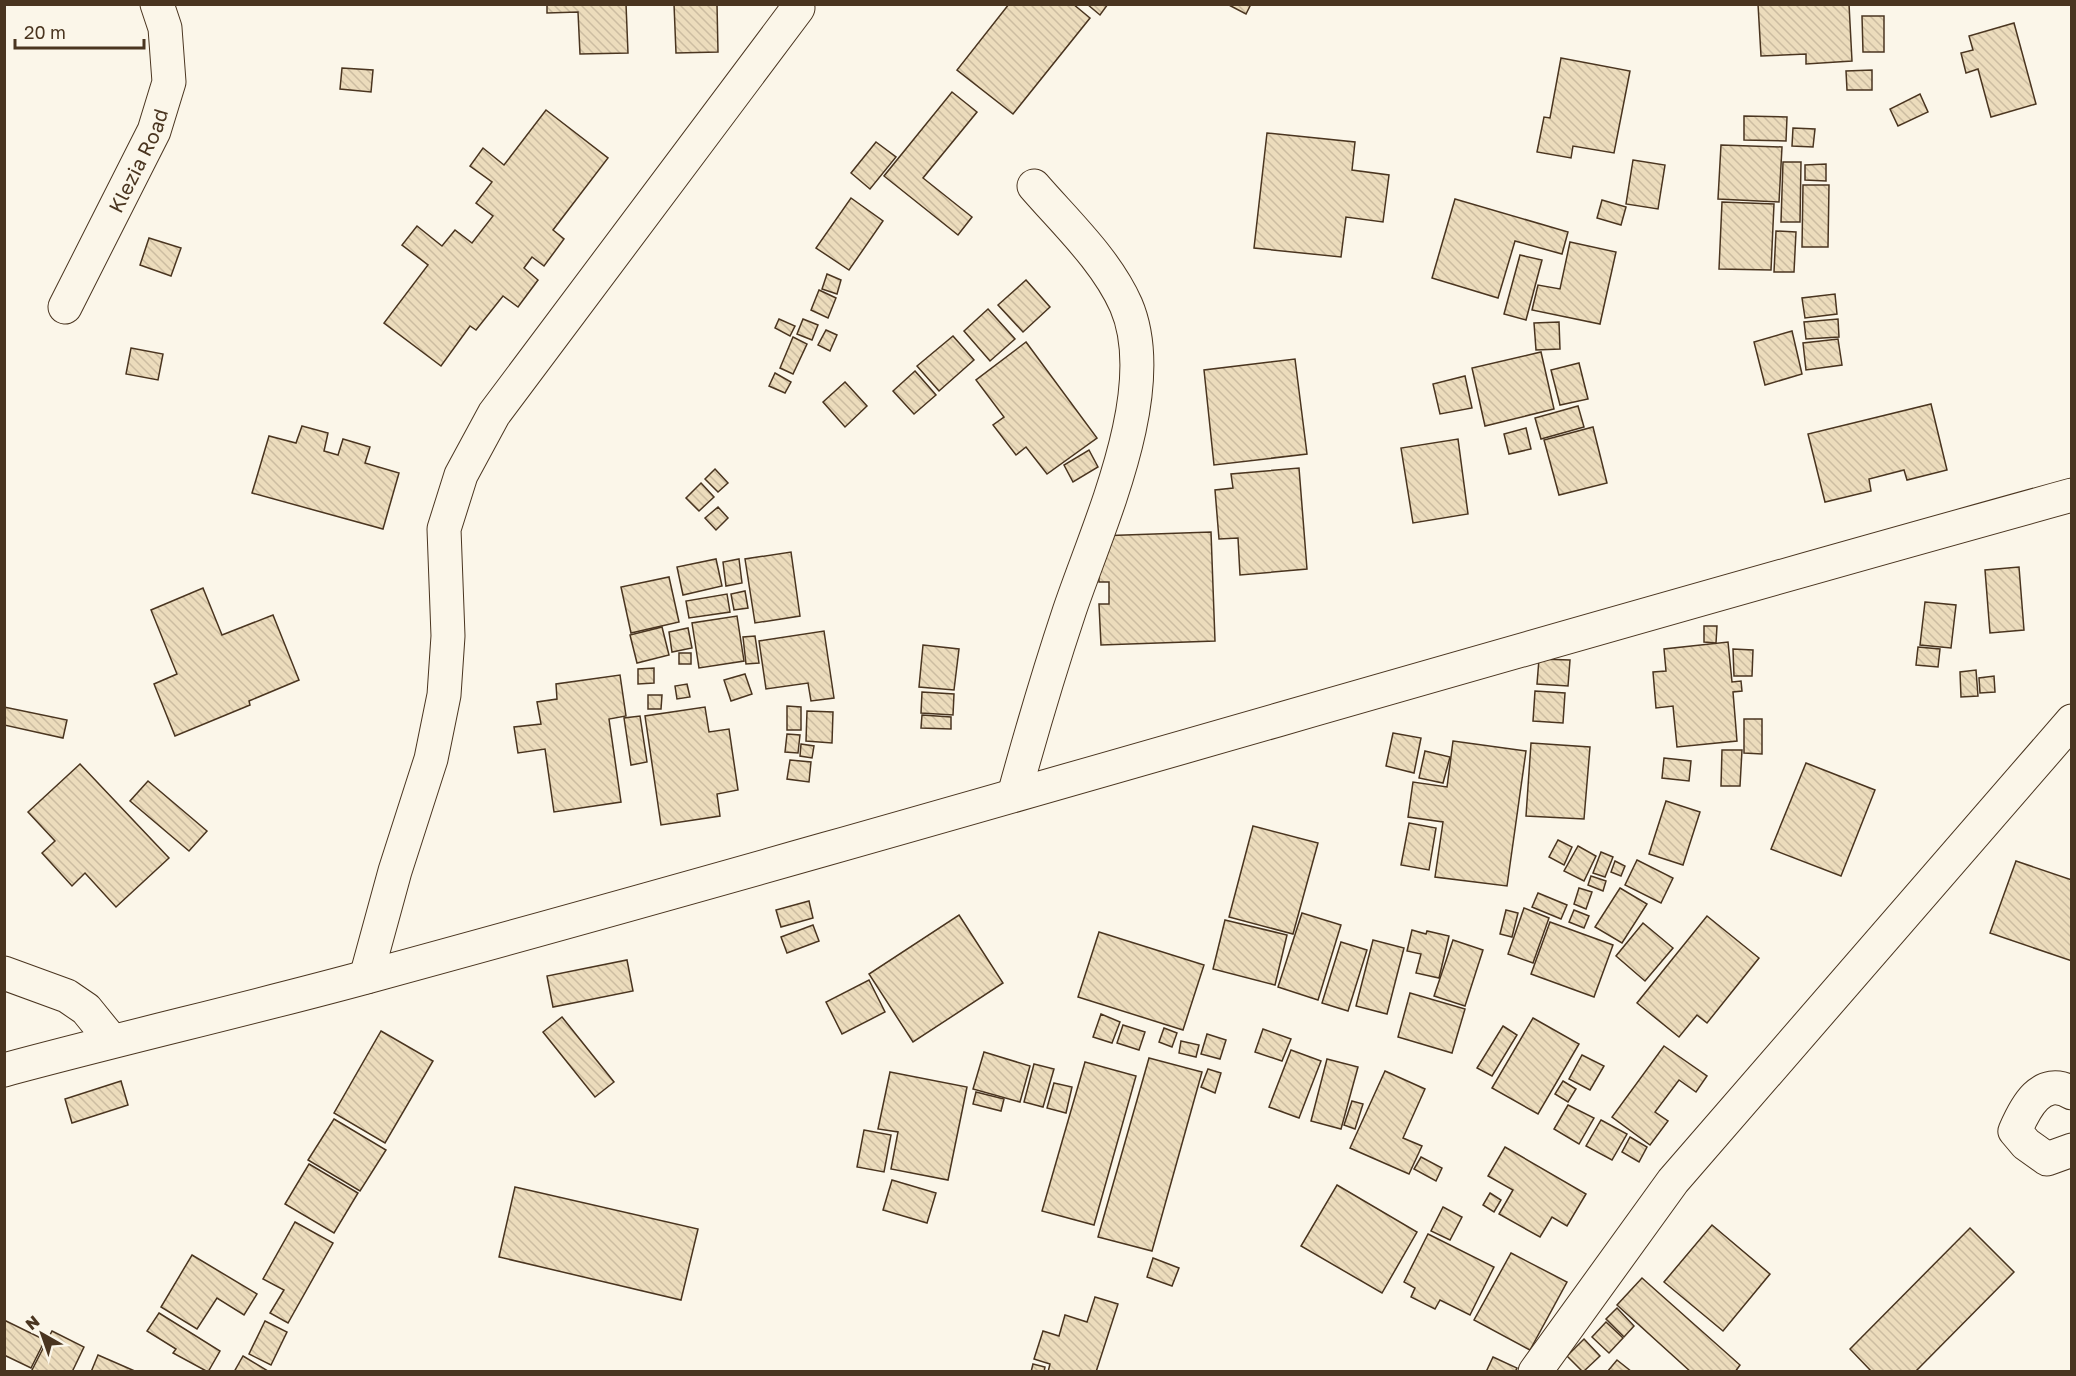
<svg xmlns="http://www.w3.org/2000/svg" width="2076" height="1376" font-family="'Golos Text',sans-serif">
<defs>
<pattern id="building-back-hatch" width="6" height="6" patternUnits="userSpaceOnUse" patternTransform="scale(1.5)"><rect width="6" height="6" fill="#ecdcbc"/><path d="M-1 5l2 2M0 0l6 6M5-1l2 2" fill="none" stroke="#ccbda1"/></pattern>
</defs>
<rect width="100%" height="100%" fill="#fbf6e9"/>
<!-- building -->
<g fill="url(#building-back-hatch)" stroke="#4a3520" stroke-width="1.5">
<path d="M547,4H626L628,53L580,54L578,12L547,13Z"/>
<path d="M674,4H717L718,52L676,53Z"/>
<path d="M1009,4H1073L1090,18L1013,114L957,70Z"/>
<path d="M1087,4H1108L1100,15Z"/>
<path d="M1227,4H1251L1246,14Z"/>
<path d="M1758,4H1849L1852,61L1806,64V54L1761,56Z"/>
<path d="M1862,16H1884V52H1863Z"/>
<path d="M2014,23L2036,104L1991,117L1978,69L1966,73L1961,53L1973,50L1969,36Z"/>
<path d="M1561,58L1630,71L1614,153L1573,146L1571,158L1537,152L1544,117L1550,118Z"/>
<path d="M342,68L373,70L371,92L340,89Z"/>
<path d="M1872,70V90H1847L1846,71Z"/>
<path d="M952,92L977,112L923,178L972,217L958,235L884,176Z"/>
<path d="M1920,94L1928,112L1898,126L1890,109Z"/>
<path d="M546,110L608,158L553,230L564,239L544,266L532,257L524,268L538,280L518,307L503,296L476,330L470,326L441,366L384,323L428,265L402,245L417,226L442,246L455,230L472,243L493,216L476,203L492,182L470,166L483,148L504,165Z"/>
<path d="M1744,116L1787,117L1786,141L1744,140Z"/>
<path d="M1793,128L1815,129L1813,147L1792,146Z"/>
<path d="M1267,133L1355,142L1352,170L1389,175L1383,222L1346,217L1341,257L1254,248Z"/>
<path d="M876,142L896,157L870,189L851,173Z"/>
<path d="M1721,145L1782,147L1779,202L1718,199Z"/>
<path d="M1633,160L1665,165L1658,209L1626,204Z"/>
<path d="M1783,162H1801L1800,222H1781Z"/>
<path d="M1826,164V181L1805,180V165Z"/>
<path d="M1803,185H1829L1828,247H1802Z"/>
<path d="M851,198L883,221L849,270L816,248Z"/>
<path d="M1455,199L1568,232L1562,254L1515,241L1498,298L1432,278Z"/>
<path d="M1602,200L1626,207L1621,225L1597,218Z"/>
<path d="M1722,202L1774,204L1771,270L1719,269Z"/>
<path d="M1776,231L1796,232L1794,272H1774Z"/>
<path d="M149,238L181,248L171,276L140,265Z"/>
<path d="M1570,242L1616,252L1600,324L1532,310L1538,285L1560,289Z"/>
<path d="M1520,255L1542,260L1526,320L1504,314Z"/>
<path d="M827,274L841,280L837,294L822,289Z"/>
<path d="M1026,280L1050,307L1023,332L998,305Z"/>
<path d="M819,290L836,298L828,318L811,310Z"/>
<path d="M1835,294L1837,314L1805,318L1802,298Z"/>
<path d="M988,309L1015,339L990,361L964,331Z"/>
<path d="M779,319L795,326L790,336L775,328Z"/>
<path d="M803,319L818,325L812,340L797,334Z"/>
<path d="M1838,319L1839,337L1806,339L1804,322Z"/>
<path d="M1559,322L1560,349L1536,350L1534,323Z"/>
<path d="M826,330L837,335L830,351L818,345Z"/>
<path d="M1792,331L1802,374L1765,385L1754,342Z"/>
<path d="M953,336L974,360L939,391L917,366Z"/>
<path d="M793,337L807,344L793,374L780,368Z"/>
<path d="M1838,339L1842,365L1806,370L1803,343Z"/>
<path d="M1026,342L1097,438L1047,474L1026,447L1016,455L993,425L1004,417L976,380Z"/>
<path d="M131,348L163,354L158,380L126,374Z"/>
<path d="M1541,352L1554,409L1485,426L1472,368Z"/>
<path d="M1295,359L1307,454L1214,465L1204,370Z"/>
<path d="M1579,363L1588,399L1560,405L1551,370Z"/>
<path d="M915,371L936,395L914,414L893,391Z"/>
<path d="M775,373L791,382L785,393L769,386Z"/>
<path d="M1465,376L1472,408L1440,414L1433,384Z"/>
<path d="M845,382L867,406L845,427L823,402Z"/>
<path d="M1931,404L1947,470L1907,480L1904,470L1869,479L1871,491L1825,502L1808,434Z"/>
<path d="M1578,406L1584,427L1541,439L1535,418Z"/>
<path d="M302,426L328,433L324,451L338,455L343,439L370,447L365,463L399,473L383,529L252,493L269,436L296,443Z"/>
<path d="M1593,427L1607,483L1559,495L1544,440Z"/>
<path d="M1526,428L1531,449L1509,454L1504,434Z"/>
<path d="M1458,439L1468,514L1413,523L1401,448Z"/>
<path d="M1089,450L1098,467L1073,482L1064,465Z"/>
<path d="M1299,468L1307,569L1240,575L1238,538L1219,539L1215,490L1233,488L1231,474Z"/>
<path d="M715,469L728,483L718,492L705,479Z"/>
<path d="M701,483L714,497L699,511L686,498Z"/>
<path d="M718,507L728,518L716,530L705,518Z"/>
<path d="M1211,532L1215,641L1101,645L1099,604H1109V582H1099L1097,536Z"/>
<path d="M791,552L800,616L755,623L745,559Z"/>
<path d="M716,559L722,586L683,595L677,567Z"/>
<path d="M739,559L742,583L726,586L723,562Z"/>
<path d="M2019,567L2024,630L1990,633L1985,570Z"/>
<path d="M669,577L679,622L631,633L621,587Z"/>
<path d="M203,588L222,635L273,615L299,680L249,701L250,705L175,736L154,684L177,674L151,610Z"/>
<path d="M745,591L748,608L734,610L731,594Z"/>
<path d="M727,594L730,612L689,618L686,601Z"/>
<path d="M1925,602L1956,605L1951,648L1920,645Z"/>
<path d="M737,616L744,661L699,668L692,623Z"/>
<path d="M1704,626H1717L1716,643L1704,642Z"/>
<path d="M662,627L669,655L637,663L630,635Z"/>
<path d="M688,628L692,648L672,652L669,632Z"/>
<path d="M824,631L834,698L811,701L808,683L766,689L759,641Z"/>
<path d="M755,636L759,663L746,664L743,637Z"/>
<path d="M1728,642L1732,682L1741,681L1742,691L1733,692L1737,741L1677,747L1673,706L1656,708L1653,672L1666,671L1664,649Z"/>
<path d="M923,645L959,649L954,690L919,687Z"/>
<path d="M1918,647L1940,649L1938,667L1916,665Z"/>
<path d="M1733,649L1753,650L1752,676H1734Z"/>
<rect x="679" y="653" width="12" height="11"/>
<path d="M1539,659L1570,660L1568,686L1537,684Z"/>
<path d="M654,668V683L638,684V669Z"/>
<path d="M1976,670L1978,696L1961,697L1960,672Z"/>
<path d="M745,674L752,694L731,701L724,680Z"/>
<path d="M620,675L626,716L609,719L621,802L554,812L545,749L518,753L514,727L541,724L537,702L557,699L556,684Z"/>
<path d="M1994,676L1995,692L1980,693L1979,678Z"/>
<path d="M687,684L690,697L677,699L675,686Z"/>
<path d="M1535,691L1565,693L1563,723L1533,721Z"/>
<path d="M922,692L954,694L953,715L921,713Z"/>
<path d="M648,695H662L661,709H648Z"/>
<path d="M787,706L801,707V730H787Z"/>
<path d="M4,707L67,720L63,738L4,725Z"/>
<path d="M705,707L709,732L729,729L738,790L717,794L720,816L661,825L645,716Z"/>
<path d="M807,711L833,712L832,743L806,741Z"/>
<path d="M922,715L951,717V729L921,728Z"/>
<path d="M640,716L647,762L631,765L624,718Z"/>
<path d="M1744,719H1762V754L1744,753Z"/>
<path d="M1393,733L1421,738L1414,773L1386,766Z"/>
<path d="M787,734L800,735L798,753L785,752Z"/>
<path d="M1453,741L1526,751L1507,886L1435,877L1443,822L1408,817L1413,782L1447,787Z"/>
<path d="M1531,743L1590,747L1584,819L1526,816Z"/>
<path d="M801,744L814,746L812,758L800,756Z"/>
<path d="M1722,750H1742L1740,786H1721Z"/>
<path d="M1425,751L1450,757L1443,783L1419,778Z"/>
<path d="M1664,758L1691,761L1689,781L1662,778Z"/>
<path d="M790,760L811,762L809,782L787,779Z"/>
<path d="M1806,763L1875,790L1841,876L1771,849Z"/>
<path d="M80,764L169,858L116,907L85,873L72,886L42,853L55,841L28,812Z"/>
<path d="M148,781L207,831L189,851L130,801Z"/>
<path d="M1666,801L1700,812L1683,865L1649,854Z"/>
<path d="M1409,823L1436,828L1429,870L1401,865Z"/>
<path d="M1253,826L1318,843L1293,934L1229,917Z"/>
<path d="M1558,840L1572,847L1564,865L1549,857Z"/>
<path d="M1578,846L1596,856L1584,881L1564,871Z"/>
<path d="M1601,852L1613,857L1605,877L1593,873Z"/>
<path d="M1637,860L1673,878L1661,903L1625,885Z"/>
<path d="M1615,861L1625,866L1621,876L1611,872Z"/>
<path d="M2016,861L2072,880V961L1990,933Z"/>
<path d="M1591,876L1606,881L1603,891L1588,885Z"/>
<path d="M1579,888L1592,892L1586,909L1574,904Z"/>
<path d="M1620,888L1647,904L1622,943L1595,927Z"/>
<path d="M1538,893L1567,905L1561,919L1532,907Z"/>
<path d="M809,901L813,918L781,927L776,910Z"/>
<path d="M1524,908L1549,918L1533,963L1508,954Z"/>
<path d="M1506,910L1518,913L1512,937L1500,934Z"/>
<path d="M1574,910L1589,916L1584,928L1569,922Z"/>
<path d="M1302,913L1341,925L1318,1000L1278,987Z"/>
<path d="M959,915L1003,983L913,1042L869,974Z"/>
<path d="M1707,916L1759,958L1707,1023L1697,1015L1679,1037L1637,1003Z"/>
<path d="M1225,920L1287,935L1275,985L1213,969Z"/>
<path d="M1550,922L1613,945L1594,997L1531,974Z"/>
<path d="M1643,923L1673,948L1645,981L1616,956Z"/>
<path d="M813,925L819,941L787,953L781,937Z"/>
<path d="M1412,930L1426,934L1427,931L1449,936L1439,978L1416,973L1421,954L1407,951Z"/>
<path d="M1099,932L1204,965L1183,1030L1078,997Z"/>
<path d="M1373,940L1404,948L1387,1014L1356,1006Z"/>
<path d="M1453,940L1483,950L1465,1006L1434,996Z"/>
<path d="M1341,942L1367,950L1348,1011L1322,1003Z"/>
<path d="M627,960L633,991L553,1007L547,976Z"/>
<path d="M869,980L885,1012L842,1034L826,1002Z"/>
<path d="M1410,993L1465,1009L1452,1053L1398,1037Z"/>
<path d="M1101,1014L1120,1022L1112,1043L1093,1037Z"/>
<path d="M562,1017L614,1082L595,1097L543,1032Z"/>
<path d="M1533,1018L1579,1044L1538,1114L1492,1088Z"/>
<path d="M1123,1025L1145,1032L1139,1050L1117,1043Z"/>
<path d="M1503,1026L1517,1035L1492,1076L1477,1068Z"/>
<path d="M1164,1028L1177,1033L1172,1047L1159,1042Z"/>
<path d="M1263,1029L1291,1039L1282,1061L1255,1052Z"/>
<path d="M381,1031L433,1061L385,1143L334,1113Z"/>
<path d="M1207,1034L1226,1040L1220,1059L1201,1054Z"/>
<path d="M1181,1041L1199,1045L1196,1057L1179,1053Z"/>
<path d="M1664,1046L1707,1076L1696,1092L1679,1080L1655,1112L1668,1121L1650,1145L1612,1117Z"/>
<path d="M1291,1050L1321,1061L1299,1118L1269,1107Z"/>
<path d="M984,1052L1030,1066L1020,1102L973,1089Z"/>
<path d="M1582,1055L1604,1066L1590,1090L1569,1079Z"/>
<path d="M1149,1058L1202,1072L1152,1251L1098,1237Z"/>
<path d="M1327,1059L1358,1067L1341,1129L1311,1121Z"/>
<path d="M1085,1062L1136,1076L1094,1225L1042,1211Z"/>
<path d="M1034,1064L1054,1069L1043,1107L1024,1102Z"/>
<path d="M1208,1069L1221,1073L1215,1093L1201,1087Z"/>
<path d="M1385,1071L1425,1089L1403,1138L1422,1146L1409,1174L1350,1148Z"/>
<path d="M890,1072L967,1087L948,1180L891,1169L898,1132L878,1129Z"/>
<path d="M121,1081L128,1105L72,1123L65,1099Z"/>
<path d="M1563,1081L1576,1089L1568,1102L1555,1094Z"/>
<path d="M1054,1083L1072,1087L1066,1113L1047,1108Z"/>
<path d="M976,1092L1004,1099L1001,1111L973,1104Z"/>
<path d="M1352,1101L1363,1104L1355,1129L1344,1125Z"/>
<path d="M1568,1105L1594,1118L1579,1144L1554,1129Z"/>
<path d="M334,1119L386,1150L360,1191L308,1160Z"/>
<path d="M1601,1120L1627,1134L1612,1160L1586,1146Z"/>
<path d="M864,1130L891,1135L884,1172L857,1167Z"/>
<path d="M1630,1137L1647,1147L1639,1162L1622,1152Z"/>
<path d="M1505,1147L1586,1194L1567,1226L1552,1217L1540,1237L1499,1214L1513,1190L1488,1176Z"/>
<path d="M1421,1157L1442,1168L1436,1181L1414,1169Z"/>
<path d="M309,1164L358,1193L334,1233L285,1204Z"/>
<path d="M892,1180L936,1193L927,1223L883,1210Z"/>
<path d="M1337,1185L1417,1232L1382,1293L1301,1246Z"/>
<path d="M515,1187L698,1229L681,1300L499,1257Z"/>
<path d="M1490,1193L1501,1200L1494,1212L1483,1205Z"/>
<path d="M1443,1207L1462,1217L1450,1240L1431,1231Z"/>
<path d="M295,1222L333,1243L288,1323L270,1313L284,1290L263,1279Z"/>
<path d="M1712,1225L1770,1274L1723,1331L1664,1282Z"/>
<path d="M1970,1228L2014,1272L1915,1372H1872L1850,1349Z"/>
<path d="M1428,1234L1494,1267L1470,1315L1440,1300L1435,1309L1411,1297L1415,1288L1404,1282Z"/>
<path d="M1511,1253L1567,1282L1530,1350L1474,1320Z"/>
<path d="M192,1255L257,1294L244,1315L217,1298L197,1329L161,1307Z"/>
<path d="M1153,1258L1179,1268L1172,1286L1147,1277Z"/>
<path d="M1642,1278L1740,1365L1735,1372H1691L1617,1305Z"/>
<path d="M1095,1297L1118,1304L1096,1372H1048L1050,1364L1034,1359L1043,1331L1059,1336L1065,1315L1087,1322Z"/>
<path d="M1617,1308L1634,1326L1624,1337L1606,1319Z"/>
<path d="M159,1313L220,1351L208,1372L173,1353L176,1349L147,1331Z"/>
<path d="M4,1320L45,1340L31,1368L4,1355Z"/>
<path d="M265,1321L287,1332L271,1365L249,1354Z"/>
<path d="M1606,1322L1623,1338L1609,1353L1592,1337Z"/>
<path d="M52,1331L84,1347L72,1372H31Z"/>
<path d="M1584,1339L1600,1356L1583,1372L1567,1356Z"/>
<path d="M98,1355L137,1372H91Z"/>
<path d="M243,1356L268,1371L234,1372Z"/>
<path d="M1493,1357L1517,1368L1515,1372H1486Z"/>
<path d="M1617,1360L1632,1372H1607Z"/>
<path d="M1033,1364L1045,1367L1044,1372H1031Z"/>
</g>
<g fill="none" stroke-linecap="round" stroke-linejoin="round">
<defs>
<g id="minor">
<path id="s1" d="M65,307L154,131L169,82L165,28L157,4"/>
<path d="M1014,795C1031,733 1049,672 1069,612C1097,528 1163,391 1126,305C1106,260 1066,223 1034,186"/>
<path d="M4,973L67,996L86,1009L112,1041"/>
<path d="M366,977L395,871L431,759L444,695L448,636L444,529L461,475L494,414L798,8"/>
<path d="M4,1070C126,1037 249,1009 370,976C939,821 1503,652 2072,495"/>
<path d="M2072,1093C2041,1075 2025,1108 2015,1131L2026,1144L2047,1159L2072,1150"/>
<path d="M1535,1372L1673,1181L2072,721"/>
</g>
</defs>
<!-- minor casing -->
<use href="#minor" stroke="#4a3520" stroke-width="35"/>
<!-- minor -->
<use href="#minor" stroke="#fbf6e9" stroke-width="33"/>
</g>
<g text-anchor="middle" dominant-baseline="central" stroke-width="4.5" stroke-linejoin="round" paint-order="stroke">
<!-- street labels -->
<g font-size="20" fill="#4a3520" stroke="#fbf6e9">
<text stroke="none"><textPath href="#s1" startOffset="164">Klezia Road</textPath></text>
</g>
</g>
<!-- border -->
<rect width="2076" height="1376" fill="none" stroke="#4a3520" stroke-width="12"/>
<!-- north arrow -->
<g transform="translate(42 1334) rotate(320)" stroke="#fbf6e9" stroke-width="4.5" paint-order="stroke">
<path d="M0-4.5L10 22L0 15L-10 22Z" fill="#4a3520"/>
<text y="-9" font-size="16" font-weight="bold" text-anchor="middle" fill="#4a3520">N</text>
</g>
<!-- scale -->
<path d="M15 39v9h129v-9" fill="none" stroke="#4a3520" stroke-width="3"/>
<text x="24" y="39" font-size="18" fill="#4a3520" stroke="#fbf6e9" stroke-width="4.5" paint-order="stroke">20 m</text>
</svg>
